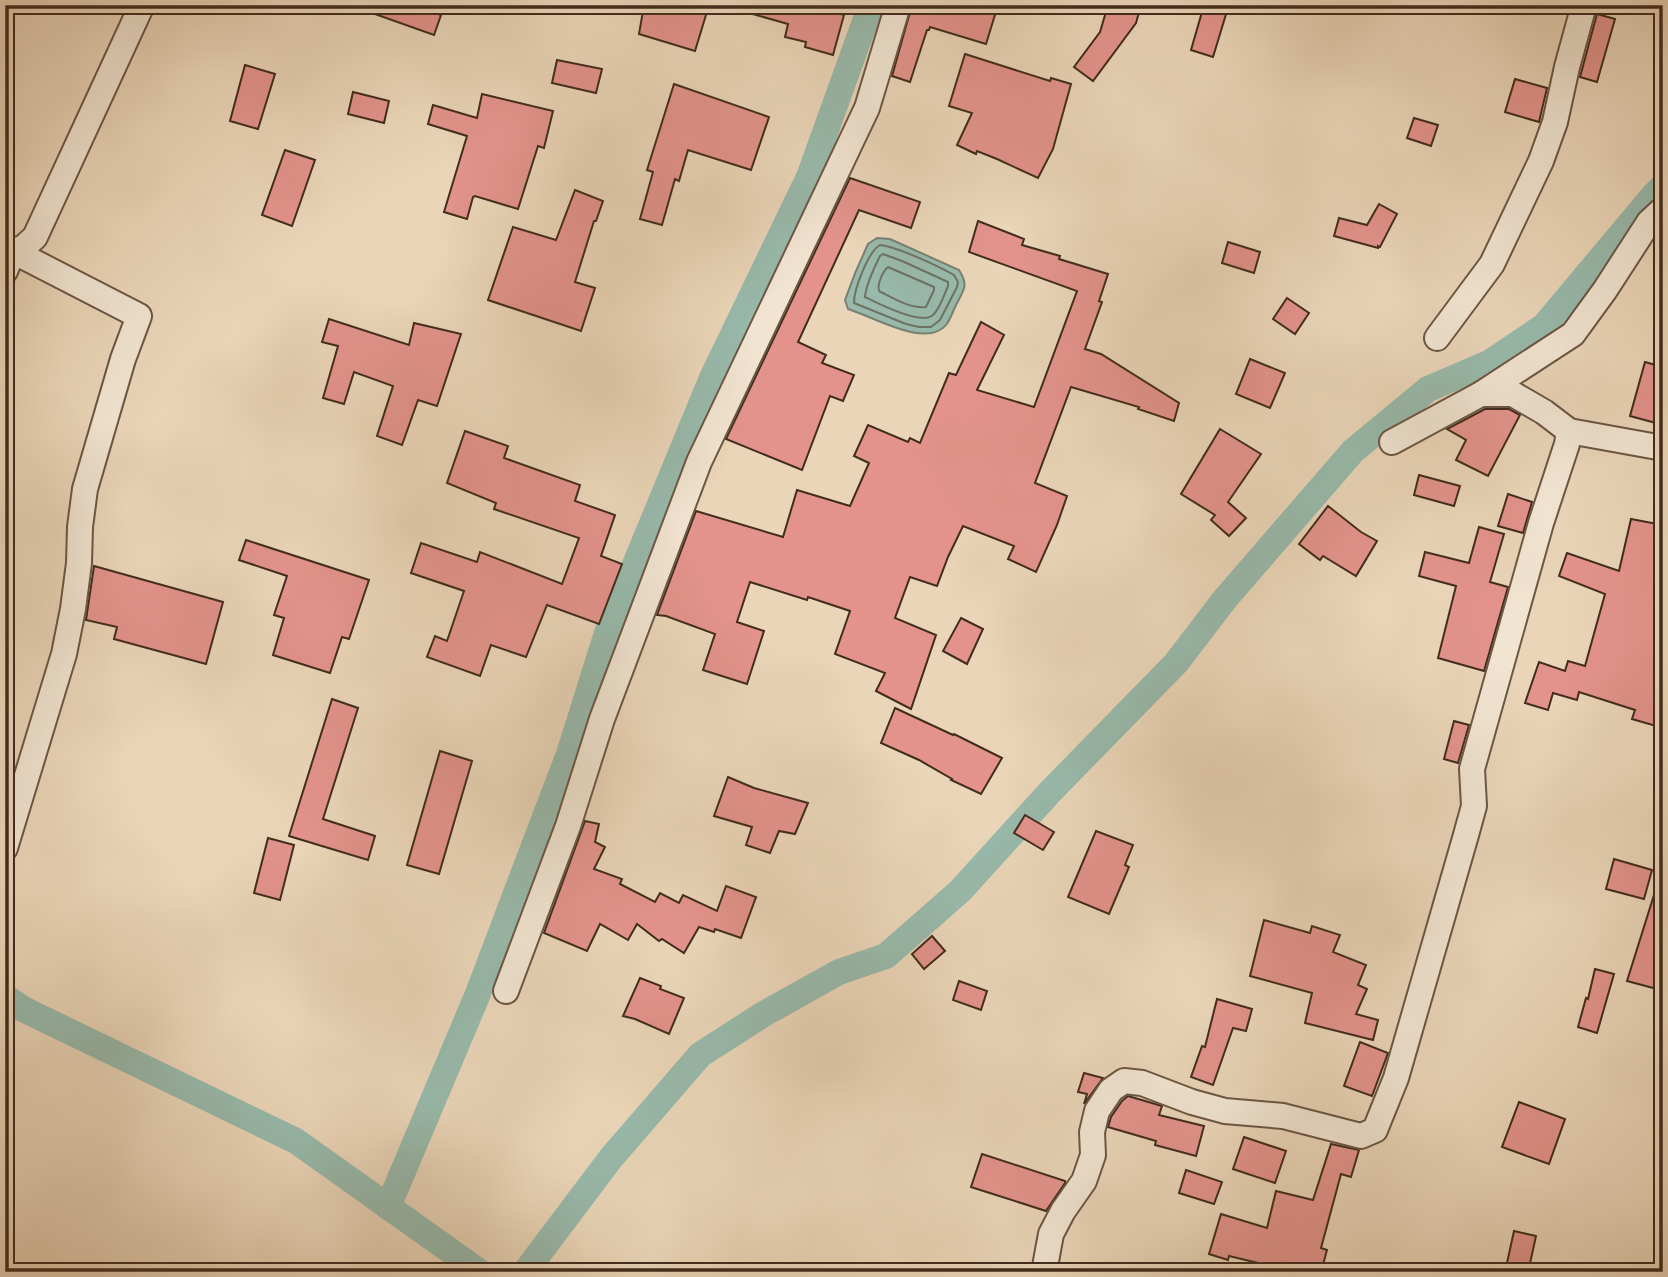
<svg xmlns="http://www.w3.org/2000/svg" width="1668" height="1277" font-family="'Libre Bodoni',serif">
<rect width="100%" height="100%" fill="#ead5b8"/>
<filter id="stains"><feTurbulence type="fractalNoise" baseFrequency=".00286" numOctaves="4"/><feColorMatrix values="0 0 0 0 .2 0 0 0 0 .09 0 0 0 0 .02 0 0 0 .5 -.17"/></filter>
<radialGradient id="worn" r=".72"><stop offset=".6" stop-color="#630" stop-opacity="0"/><stop offset="1" stop-color="#630" stop-opacity=".3"/></radialGradient>
<!-- water -->
<path fill="#98b9ab" stroke="#768173" stroke-width="2" d="M877,238L890,239L959,270C969,286 964,289 956,305C953,311 950,320 946,325C926,349 872,316 848,309L845,300L856,271L868,244Z"/>
<g fill="none" stroke-linecap="round" stroke-linejoin="round">
<!-- shore -->
<g stroke="#6d7264" stroke-width="2">
<path d="M880,245C898,247 938,266 954,275L958,282L957,287L940,320L931,327H919L906,324L854,303C854,289 868,252 880,245Z"/>
<path d="M883,254L902,261L948,282V286C944,295 940,309 933,315C921,326 877,303 865,297C866,284 874,268 880,256Z"/>
<path d="M888,267L934,287V290L926,307C910,309 893,298 879,291C877,284 883,271 888,267Z"/>
</g>
<!-- canal -->
<g stroke="#98b9ab" stroke-width="26">
<path d="M5,997L25,1010L296,1141L480,1272"/>
<path d="M388,1207L477,996L569,754L608,630L712,378L809,177L871,5"/>
<path d="M525,1272L611,1158L700,1055L762,1015L839,972L886,956L960,891L1049,793L1176,663L1225,599L1353,451L1428,389L1489,363L1544,326L1653,196L1663,186"/>
</g>
</g>
<!-- building -->
<g fill="#e3938c" stroke="#422c1e" stroke-width="2">
<path d="M358,5H413L441,15L434,35L358,8Z"/>
<path d="M644,5H709L695,51L639,34Z"/>
<path d="M743,5H813L844,15L833,55L805,47L806,42L785,37L788,24L742,11Z"/>
<path d="M912,5H998L986,44L930,27L929,30H927L910,82L892,76Z"/>
<path d="M1108,5H1141L1136,23L1093,81L1074,67L1100,32Z"/>
<path d="M1204,5L1227,11L1213,57L1191,50Z"/>
<path d="M1597,14L1615,19L1597,82L1580,77Z"/>
<path d="M965,54L1050,81L1051,78L1071,84L1053,149L1038,178L997,159L977,151L976,154L957,145L972,113L949,106Z"/>
<path d="M557,60L602,69L596,93L552,83Z"/>
<path d="M245,65L275,74L258,129L230,121Z"/>
<path d="M1515,79L1547,88L1539,122L1505,112Z"/>
<path d="M674,84L769,117L751,170L688,150L679,181L675,179L662,225L640,219L653,172L647,170Z"/>
<path d="M353,92L389,101L384,123L348,114Z"/>
<path d="M482,94L553,111L544,148L538,146L518,209L475,196L473,197L467,219L444,212L467,136L428,124L433,105L477,118Z"/>
<path d="M1414,118L1438,125L1431,146L1407,138Z"/>
<path d="M285,150L315,160L292,226L262,215Z"/>
<path d="M850,178L920,202L911,228L859,210L798,342L826,355L822,363L854,375L843,401L830,396L802,470L726,439Z"/>
<path d="M575,190L603,201L596,221H594L575,282L595,288L581,331L488,300L513,227L556,240Z"/>
<path d="M1379,204L1397,214L1380,247L1378,246V248L1334,236L1339,218L1367,225Z"/>
<path d="M978,221L1024,239L1022,245L1060,256L1059,259L1108,274L1099,301L1102,302L1085,349L1101,354L1179,403L1174,421L1138,409L1139,407L1071,387L1035,483L1067,496L1057,525L1036,572L1008,559L1014,546L963,526L948,557L937,586L910,577L895,618L936,635L911,709L876,691L885,673L835,654L850,611L808,597L807,600L750,582L737,622L764,631L747,684L703,670L715,634L666,616L657,615L696,511L783,537L797,490L850,506L869,463L854,456L868,425L908,442L910,438L920,443L949,373L956,375L981,322L1004,335L977,390L1034,407L1077,291L969,252Z"/>
<path d="M1228,242L1260,252L1254,273L1222,263Z"/>
<path d="M1287,298L1309,313L1295,334L1273,319Z"/>
<path d="M329,319L409,345L414,323L461,334L437,406L418,400L402,445L377,436L393,386L354,372L344,404L323,398L338,346L322,342Z"/>
<path d="M1250,359L1285,373L1270,408L1236,394Z"/>
<path d="M1645,362L1663,367V425L1630,416Z"/>
<path d="M1485,409H1509L1520,415L1488,476L1456,460L1466,440L1447,429Z"/>
<path d="M1220,429L1261,454L1228,502L1246,518L1229,536L1211,520L1215,515L1181,494Z"/>
<path d="M465,431L508,446L504,458L580,485L575,501L615,515L601,556L622,564L599,624L547,605L526,657L491,645L480,676L427,657L435,636L447,641L464,591L411,573L421,543L477,562L480,552L562,584L579,538L494,509L496,503L447,483Z"/>
<path d="M1419,475L1460,486L1454,506L1414,495Z"/>
<path d="M1508,494L1532,502L1523,533L1498,526Z"/>
<path d="M1328,506L1361,532L1377,541L1356,576L1323,556L1320,560L1299,544Z"/>
<path d="M1631,519L1663,525V728L1632,719L1635,710L1579,692L1577,700L1553,693L1548,710L1525,703L1539,662L1565,671L1568,661L1585,666L1605,594L1559,576L1567,553L1619,571Z"/>
<path d="M1479,527L1504,534L1490,582L1508,587L1484,671L1438,658L1456,586L1419,576L1425,552L1469,563Z"/>
<path d="M246,540L369,580L349,639L342,637L330,673L273,655L284,618L274,615L287,576L239,560Z"/>
<path d="M94,566L223,602L206,664L114,639L117,627L86,620Z"/>
<path d="M961,618L983,629L967,664L943,651Z"/>
<path d="M332,699L358,708L323,819L375,836L368,860L289,836Z"/>
<path d="M895,708L953,735L954,734L1002,758L981,794L951,780L952,779L919,760L881,743Z"/>
<path d="M1454,721L1469,725L1458,763L1444,759Z"/>
<path d="M440,751L472,761L439,874L407,865Z"/>
<path d="M728,777L754,788L808,803L795,834L779,831L770,853L746,845L752,827L714,816Z"/>
<path d="M1025,815L1054,832L1043,850L1014,833Z"/>
<path d="M585,821L599,824L595,842L605,847L594,869L622,879L620,884L655,902L660,893L679,903L683,895L717,911L726,886L756,897L741,938L715,929L714,932L699,927L684,953L662,939L659,941L637,924L628,940L600,924L587,951L544,933Z"/>
<path d="M1096,831L1133,845L1125,865L1129,867L1109,914L1068,897Z"/>
<path d="M268,838L294,845L280,900L254,893Z"/>
<path d="M1614,859L1652,870L1644,899L1606,889Z"/>
<path d="M1659,879L1663,880V966L1657,989L1627,981Z"/>
<path d="M1264,920L1310,933L1312,926L1340,935L1333,952L1366,965L1358,985L1367,989L1356,1014L1378,1020L1373,1040L1305,1023L1312,993L1250,976Z"/>
<path d="M932,936L945,951L924,969L912,954Z"/>
<path d="M1595,969L1614,974L1597,1033L1578,1027L1586,998L1588,999Z"/>
<path d="M640,978L661,986L660,989L684,998L669,1034L635,1019L623,1016Z"/>
<path d="M959,981L987,991L981,1010L953,1000Z"/>
<path d="M1217,999L1252,1009L1246,1031L1233,1028L1213,1085L1191,1077L1202,1046L1205,1047Z"/>
<path d="M1360,1042L1388,1053L1372,1096L1344,1086Z"/>
<path d="M1084,1073L1103,1078L1084,1104L1087,1094L1078,1092Z"/>
<path d="M1128,1096L1162,1106L1159,1115L1204,1126L1196,1156L1155,1145L1156,1141L1108,1127L1111,1117L1122,1101Z"/>
<path d="M1519,1102L1565,1119L1549,1164L1502,1147Z"/>
<path d="M1244,1137L1286,1151L1275,1183L1233,1169Z"/>
<path d="M1331,1144L1359,1150L1351,1177L1341,1174L1321,1248L1327,1250L1321,1272H1314L1285,1263L1283,1269L1229,1256L1228,1260L1209,1254L1221,1214L1267,1228L1276,1191L1313,1200Z"/>
<path d="M982,1154L1065,1181V1183L1046,1211L971,1187Z"/>
<path d="M1186,1170L1222,1182L1214,1204L1179,1193Z"/>
<path d="M1514,1231L1536,1236L1529,1268L1507,1263Z"/>
</g>
<g fill="none" stroke-linecap="round" stroke-linejoin="round">
<defs>
<g id="minor">
<path d="M5,247L139,316L123,359L85,489L80,527L79,563L73,609L64,654L5,848"/>
<path d="M5,271L13,252L24,247L35,237L142,5"/>
<path d="M1437,338L1492,264L1541,161L1555,122L1567,67L1584,5"/>
<path d="M1569,431L1663,448"/>
<path d="M1392,442L1481,394L1573,334L1605,290L1649,222L1663,209"/>
<path d="M506,991L568,826L602,719L699,462L867,108L898,5"/>
<path d="M1044,1272L1051,1234L1063,1211L1084,1181L1093,1155L1092,1132L1097,1111L1111,1090L1124,1081L1142,1083L1192,1102L1225,1111L1283,1116L1361,1136L1375,1130L1396,1078L1466,835L1474,806L1472,769L1541,523L1567,444L1569,431L1544,412L1513,394H1481"/>
</g>
</defs>
<!-- minor casing -->
<use href="#minor" stroke="#6c5644" stroke-width="28"/>
<!-- minor -->
<use href="#minor" stroke="#f1e4d1" stroke-width="24"/>
</g>
<!-- margin -->
<rect width="1668" height="1277" fill="none" stroke="#ead5b8" stroke-width="28"/>
<rect x="7" y="7" width="1654" height="1263" fill="none" stroke="#422c1e" stroke-width="3.5"/>
<rect x="14" y="14" width="1640" height="1249" fill="none" stroke="#422c1e" stroke-width="2"/>
<rect width="100%" height="100%" filter="url(#stains)"/>
<rect width="100%" height="100%" fill="url(#worn)"/>
</svg>
